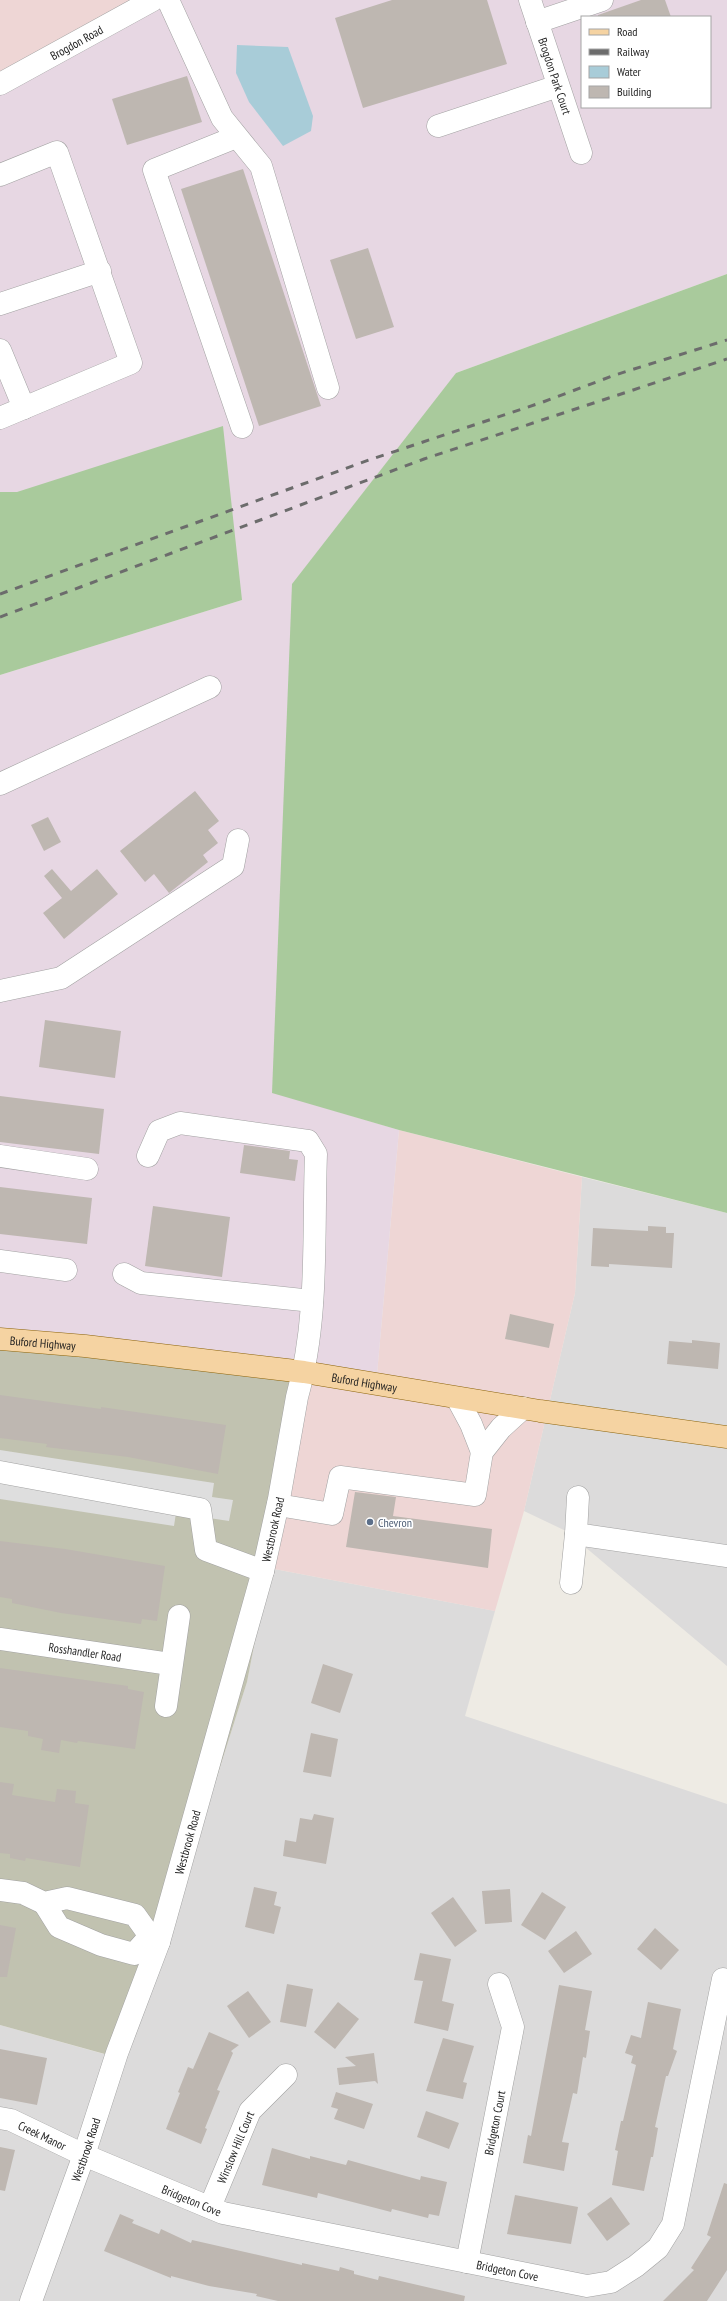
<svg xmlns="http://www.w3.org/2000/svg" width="727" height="2301" font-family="'PT Sans Narrow',sans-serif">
<rect width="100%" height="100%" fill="#eeebe4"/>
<!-- residential -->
<g fill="#dcdbdb">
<path d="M582,1177L727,1213V1666L566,1531L524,1511L575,1293Z"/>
<path d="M269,1568L495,1611L465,1716L727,1804V2301H0V2025L111,2056L189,1865L247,1682Z"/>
</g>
<!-- commercial -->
<g fill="#eed6d5">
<path d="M0,0H152L0,88Z"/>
<path d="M399,1130L582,1177L575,1293L524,1511L495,1611L269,1568L313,1366L377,1374Z"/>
</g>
<!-- industrial -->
<path fill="#e7d7e3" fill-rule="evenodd" d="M152,0H727V274L456,373L272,1092L399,1130L377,1374L0,1331V675L242,600L17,492H0V88ZM582,17H710V107H582Z"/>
<!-- construction -->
<path fill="#c1c2b0" d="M0,1331L313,1366L276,1533L247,1682L189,1865L112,2056L0,2025Z"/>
<!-- forest -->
<g fill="#a9ca9c">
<path d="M727,274V1213L399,1130L272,1093L292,584L456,373Z"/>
<path d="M223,426L242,600L0,675V492H17Z"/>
</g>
<!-- parking -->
<path fill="#dedede" d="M0,1450L214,1483L212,1497L233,1500L229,1521L176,1513L174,1526L0,1499Z"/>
<!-- water -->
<path fill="#a8ccd8" d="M237,45L288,47L313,116L311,131L283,146L249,102L236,73Z"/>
<!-- building -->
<g fill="#beb7b1">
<path d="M392,0H487L507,64L363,108L335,18Z"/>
<path d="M641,0H665L671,17H598V15Z"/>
<path d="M187,76L202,122L127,145L112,99Z"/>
<path d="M243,169L321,406L259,426L181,189Z"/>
<path d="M368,248L394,327L356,339L330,260Z"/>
<path d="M195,791L219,821L208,830L218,843L203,855L208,862L169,893L154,874L145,882L120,851Z"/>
<path d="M48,817L61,842L44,851L31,825Z"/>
<path d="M52,869L71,891L97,869L118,894L64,939L43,913L62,898L44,876Z"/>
<path d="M45,1020L121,1031L115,1078L39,1067Z"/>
<path d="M0,1096L104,1109L99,1154L0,1142Z"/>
<path d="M244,1145L290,1151L289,1159L298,1160L295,1181L240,1173Z"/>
<path d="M0,1187L92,1198L87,1244L0,1234Z"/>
<path d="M153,1206L230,1217L222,1277L145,1266Z"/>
<path d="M648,1226L666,1227V1233H674L672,1268L609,1264V1267L591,1266L593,1228L648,1231Z"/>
<path d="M510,1314L554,1324L549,1348L505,1339Z"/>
<path d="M692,1340L720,1343L718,1369L667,1364L669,1341L692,1343Z"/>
<path d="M0,1395L101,1409V1407L226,1425L218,1474L128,1457L46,1447L47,1444L0,1438Z"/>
<path d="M355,1492L396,1497L393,1516L492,1529L488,1568L346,1547Z"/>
<path d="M0,1541L65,1549L165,1566L157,1621L142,1619L141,1624L61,1613L12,1603V1599L0,1597Z"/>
<path d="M323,1664L353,1674L340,1713L311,1703Z"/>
<path d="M0,1668L128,1686V1689L144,1692L135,1749L78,1741L77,1743L61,1740L59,1753L41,1750L43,1739L28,1736V1731L0,1727Z"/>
<path d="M311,1733L338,1739L331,1777L303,1772Z"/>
<path d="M0,1782L14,1784L12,1795L55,1802L57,1789L76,1791L75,1803L89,1805L80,1867L26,1858L25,1861L10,1858V1854L0,1853Z"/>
<path d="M314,1814L334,1818L326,1864L283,1856L285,1840L296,1842L300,1818L312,1820Z"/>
<path d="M254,1887L277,1892L274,1905L281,1907L274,1934L245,1927Z"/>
<path d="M510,1889L512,1922L485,1924L482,1891Z"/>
<path d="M542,1892L566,1907L545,1940L521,1925Z"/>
<path d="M453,1897L477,1931L455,1947L431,1913Z"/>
<path d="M0,1925L16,1928L7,1977H0Z"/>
<path d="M655,1928L679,1950L661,1970L637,1949Z"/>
<path d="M576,1931L592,1954L564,1973L548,1951Z"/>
<path d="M420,1953L451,1959L442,2001L454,2004L448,2031L414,2023L423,1981L414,1980Z"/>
<path d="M287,1984L313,1989L306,2027L280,2022Z"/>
<path d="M559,1985L592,1991L585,2030L590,2031L586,2058L583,2057L577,2094L573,2093L562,2142L569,2143L564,2171L523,2163L528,2135L531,2136Z"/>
<path d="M248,1991L271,2022L249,2038L227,2006Z"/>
<path d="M338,2002L359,2019L335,2049L314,2032Z"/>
<path d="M648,2002L681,2009L673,2049L677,2051L668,2076H666L655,2127L658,2128L653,2157H651L644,2191L612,2185L618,2151L615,2150L621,2121H623L636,2065L631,2063L633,2056L625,2053L631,2035L641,2038Z"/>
<path d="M209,2032L239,2045L231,2051L233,2053L217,2090L220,2091L205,2128L207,2129L201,2144L166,2129L180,2093L178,2092L188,2067L193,2069Z"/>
<path d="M443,2038L474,2046L463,2082L467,2083L463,2099L426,2091Z"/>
<path d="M0,2049L47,2058L37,2105L0,2098Z"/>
<path d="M374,2053L378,2084L375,2081L339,2085L337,2068L356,2066L345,2057Z"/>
<path d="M336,2092L373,2104L364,2129L334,2119L338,2109L331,2107Z"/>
<path d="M426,2111L459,2123L449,2149L417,2137Z"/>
<path d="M0,2147L15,2150L5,2191L0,2190Z"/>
<path d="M272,2148L310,2159V2156L346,2165L348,2160L420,2180L421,2176L447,2182L439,2216L429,2214L428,2218L392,2209L391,2212L318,2193L317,2198L262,2185Z"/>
<path d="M724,2183L727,2184V2270L707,2301H663L694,2270L691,2268L711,2237L707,2235Z"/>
<path d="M515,2195L578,2207L571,2244L507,2234Z"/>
<path d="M611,2197L630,2224L607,2241L587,2214Z"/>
<path d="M120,2214L134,2220L132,2223L159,2234L161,2229L191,2243L192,2240L302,2265V2263L339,2271L340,2267L354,2271V2274L378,2280L379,2276L465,2296L464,2301H278L256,2296L257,2294L209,2286L171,2276V2278L104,2251Z"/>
</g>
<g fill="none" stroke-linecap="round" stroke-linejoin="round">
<defs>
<g id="minor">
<path d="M168,0L222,118L261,166L328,388"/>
<path id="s1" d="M530,0L581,153"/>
<path d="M537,22L602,0"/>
<path id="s2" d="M0,84L153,0"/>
<path d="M438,126L558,86"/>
<path d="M236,137L154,170L242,427"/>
<path d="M0,175L57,152L131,363L0,418"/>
<path d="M0,304L100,271"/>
<path d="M0,350L24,408"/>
<path d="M0,784L210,687"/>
<path d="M0,991L61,978L233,866L238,840"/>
<path d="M0,1156L87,1169"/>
<path d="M0,1261L66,1270"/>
<path d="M124,1274L141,1283L312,1301"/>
<path d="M457,1398L471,1424L482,1452"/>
<path d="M0,1472L200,1509L206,1550L263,1571"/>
<path d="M578,1497L576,1534L727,1556"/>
<path d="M278,1505L332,1514L340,1477L475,1495L482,1452L501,1428L523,1408"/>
<path d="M571,1583L576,1534"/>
<path id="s3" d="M0,1639L170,1664"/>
<path d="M166,1706L179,1616"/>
<path d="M0,1890L23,1893L44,1903L67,1898L135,1915L150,1936L159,1942"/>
<path d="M44,1903L59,1927L101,1945L134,1954L150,1936"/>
<path id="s4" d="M0,2118L11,2120L84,2155L223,2213L587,2286L611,2282L636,2266L658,2248L673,2224L723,1979"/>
<path id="s5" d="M210,2207L250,2111L286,2075"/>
<path id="s6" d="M467,2262L513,2027L499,1984"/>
<path id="s7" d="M31,2301L84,2155L117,2053L159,1942L263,1571L279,1499L297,1397C319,1319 313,1234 316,1154L308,1141L180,1123L159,1131L148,1156"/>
</g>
<g id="major">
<path id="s8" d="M0,1339L85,1346L304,1372L540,1411L727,1437"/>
</g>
</defs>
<!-- minor casing -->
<use href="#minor" stroke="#a2a2a2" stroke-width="23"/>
<!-- major casing -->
<use href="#major" stroke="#8c640b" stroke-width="23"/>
<!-- minor -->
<use href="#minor" stroke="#fff" stroke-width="22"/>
<!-- major -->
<use href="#major" stroke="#f5d3a2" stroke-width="22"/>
<!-- rail -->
<g stroke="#6c6c6c" stroke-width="3" stroke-dasharray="8 8" stroke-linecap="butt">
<path d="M0,594L369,460L543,402L615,375L727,340"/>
<path d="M0,617L424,459L727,359"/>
</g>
</g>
<!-- markers -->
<circle fill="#5c6f8a" stroke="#fff" stroke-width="1.5" cx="370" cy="1522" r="4"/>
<g text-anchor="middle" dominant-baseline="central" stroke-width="3.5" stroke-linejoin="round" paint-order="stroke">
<!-- street labels -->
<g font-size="12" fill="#1e1e1e" stroke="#fff">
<text stroke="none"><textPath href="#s2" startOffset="87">Brogdon Road</textPath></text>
<text stroke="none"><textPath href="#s1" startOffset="80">Brogdon Park Court</textPath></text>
<text stroke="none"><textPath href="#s8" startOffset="43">Buford Highway</textPath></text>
<text stroke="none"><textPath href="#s8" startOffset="367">Buford Highway</textPath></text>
<text stroke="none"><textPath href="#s7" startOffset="809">Westbrook Road</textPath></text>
<text stroke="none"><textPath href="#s3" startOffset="86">Rosshandler Road</textPath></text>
<text stroke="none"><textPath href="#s7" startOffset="485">Westbrook Road</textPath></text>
<text stroke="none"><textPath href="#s6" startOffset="142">Bridgeton Court</textPath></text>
<text stroke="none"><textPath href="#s4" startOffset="46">Creek Manor</textPath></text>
<text stroke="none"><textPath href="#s5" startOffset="65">Winslow Hill Court</textPath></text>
<text stroke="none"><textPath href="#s7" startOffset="161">Westbrook Road</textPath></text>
<text stroke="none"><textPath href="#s4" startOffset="209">Bridgeton Cove</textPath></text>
<text stroke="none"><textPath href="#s4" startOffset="533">Bridgeton Cove</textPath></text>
</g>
<!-- service labels -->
<g font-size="12" fill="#4e5e75" stroke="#fff" text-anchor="start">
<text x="378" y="1522">Chevron</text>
</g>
</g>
<!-- legend -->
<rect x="581" y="16" width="130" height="92" fill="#ffffff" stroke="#a5a5a5"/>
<rect x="589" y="29" width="20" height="6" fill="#f5d3a2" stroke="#a5a5a5"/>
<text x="617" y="36" font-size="12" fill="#1e1e1e">Road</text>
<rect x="589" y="49" width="20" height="6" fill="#6c6c6c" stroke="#a5a5a5"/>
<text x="617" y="56" font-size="12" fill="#1e1e1e">Railway</text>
<rect x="589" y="66" width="20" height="12" fill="#a8ccd8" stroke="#a5a5a5"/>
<text x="617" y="76" font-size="12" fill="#1e1e1e">Water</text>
<rect x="589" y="86" width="20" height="12" fill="#beb7b1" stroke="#a5a5a5"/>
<text x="617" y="96" font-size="12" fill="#1e1e1e">Building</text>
</svg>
